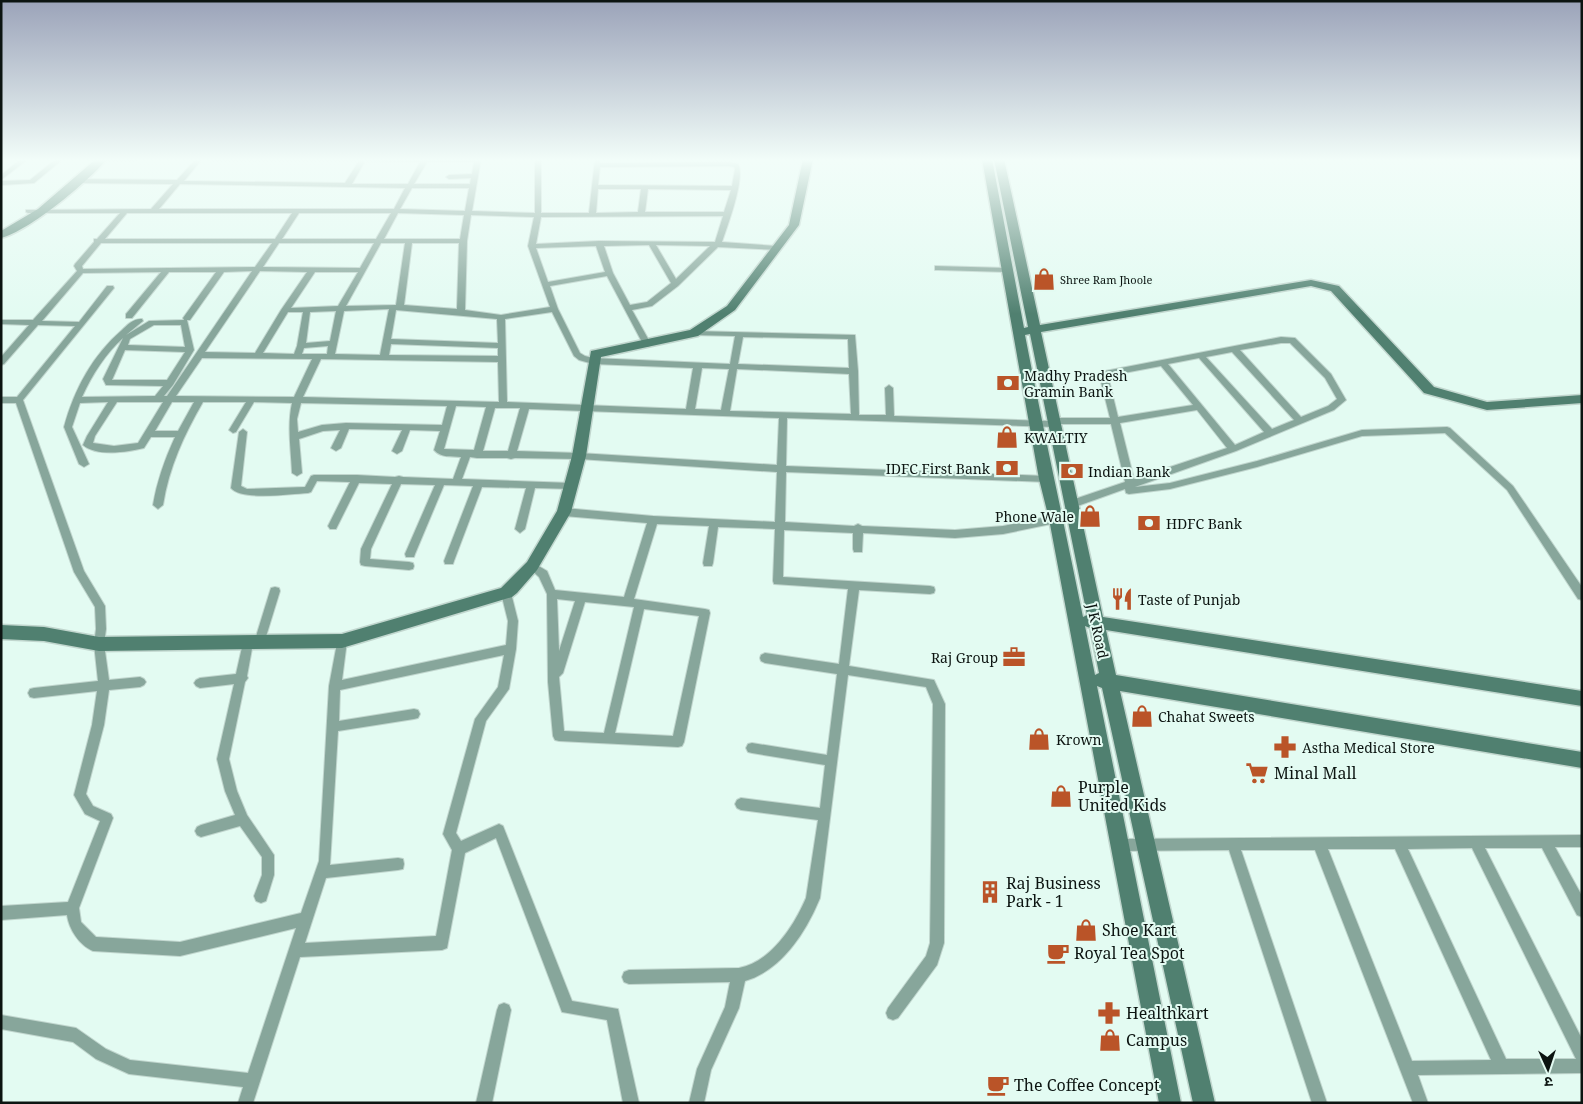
<svg xmlns="http://www.w3.org/2000/svg" width="1583" height="1104" font-family="'Noto Serif','Noto Sans Devanagari',serif">
<rect width="100%" height="100%" fill="#e3fbf2"/>
<g fill="none" stroke-linecap="round" stroke-linejoin="round">
<defs>
<g id="street">
<path d="M21,159H28L1,180V175Z"/>
<path d="M56,159H63L34,183L1,185V181L30,180Z"/>
<path d="M99,159H139L136,161H102Z"/>
<path d="M196,159H202L184,181L345,183L359,161H213L210,159H481L472,211L535,213V159H541V213H589L595,159H599L600,163L729,162L738,164C746,177 727,227 722,242L777,246H780V250L718,247L678,286L652,306L632,310L651,344L650,346L647,347L643,344L607,276L550,286L558,309L580,353L585,356L593,358L730,364L735,336L691,335V331H694L855,335L858,371L859,415H886L885,388L889,385L893,388L894,416L1049,421L1053,418H1110L1099,374L1100,372L1281,337L1295,338L1331,374L1346,400L1334,410L1236,451L1135,487L1170,483L1257,461L1362,430L1447,427L1450,428L1513,486L1582,587V600L1578,599L1507,490L1445,433L1362,436L1257,467L1170,489L1129,494L1126,493L1125,489L1072,508L1069,507L1067,504L1069,501L1125,482L1111,424H1058L1054,427L787,418L786,466L1046,476L1051,479L1046,482L786,472L785,522L854,526L858,524L862,526L955,530L1003,526L1056,515L1061,519L1056,523L1003,534L955,538L863,533L862,552H854L853,549V533L784,530L783,577L930,586L934,587L935,590L934,593L930,594L859,590L849,666L934,680L945,704L944,943L937,965L898,1018L893,1020L888,1018L886,1013L888,1008L926,956L930,943L933,704L926,687L848,675L820,898C806,932 782,970 745,981L739,1008L711,1070L704,1103H689L697,1069L725,1007L730,982L629,984L624,982L622,977L624,972L629,970L739,968C771,962 794,926 806,898L818,820L741,810L737,808L735,804L737,800L741,798L820,808L825,765L752,753L748,752L746,748L748,744L752,743L827,755L837,674L765,663L761,661L760,658L761,655L765,653L839,664L848,589L774,584L773,581L775,529L718,527L713,563L712,566H704L703,563L709,526L657,524L634,599L705,609L709,610L710,613L684,742L682,746L678,747L559,741L555,740L553,736L548,682L547,594L539,577L527,566L528,563L532,562L547,571L555,590L624,597L647,523L564,516L561,515L559,512L561,509L564,508L653,516L775,522L777,472L579,459L515,458L511,459L507,458H477L470,457L462,479L572,483L577,486L572,489L535,488L525,529L520,533L515,529L526,488L482,487L454,561L453,564H445L444,561L473,486L444,485L415,554L414,557H406L405,554L435,485L401,484L371,549L370,559L409,562L413,563L414,566L413,569L409,570L365,566L361,565L360,562L361,549L392,484L359,483L336,529H330L328,526L350,482L317,481L311,492L308,493C291,494 242,501 231,488L239,432L243,429L247,432L241,486L247,489L305,487L311,476L314,475H357L395,477L399,476L403,477L453,479L461,457C451,456 441,458 434,450L440,431L410,430L402,451L397,454L392,451L402,430L349,429L341,448L336,451L331,448L340,430L323,431L299,439L302,473L297,476L292,473C291,449 287,426 292,403L254,402L236,432L233,433L229,430L246,402H203C184,435 169,467 163,505L158,509L153,505C157,481 165,459 175,437H151L144,448C129,452 96,457 83,445L87,436L108,402L80,403L72,427L89,464L84,467L79,464L64,427C74,390 92,356 122,330C127,325 134,318 142,319L143,321L126,335L149,321L184,320L183,318L216,272H169L132,318H126V314L161,272L83,273L42,321L79,322L107,286H113L114,288L23,400L84,571L105,606L106,629L104,644L109,680L140,677L144,679L146,682L144,685L140,687L109,690L104,725L86,794L93,806L111,814L113,818L79,908L81,922L96,937L180,942L301,913L319,861L329,686L338,638L342,636L346,638L347,641L342,680L506,645L508,621L501,593L502,590H510L511,593L518,621L516,649L509,689L486,721L456,833L461,841L499,824L503,826L572,1001L618,1009L639,1103H623L607,1020L562,1012L496,838L465,853L447,948L442,950L300,957L253,1103H238L243,1087L129,1074L96,1059L73,1042L1,1029V1015L76,1028L106,1049L130,1060L248,1073L296,928L180,956L93,951C79,945 69,929 67,915L1,920V906L68,902L100,821L85,814L74,795L92,725L97,691L34,698L30,697L28,693L30,689L34,688L98,681L94,644L96,629L95,607L74,572L16,403H1V397H17L75,326L38,325L4,364L1,365V357L29,325L1,324V320H33L77,271L74,266L75,264L94,242V239H97L120,213H28L26,212V210L151,209L173,184L76,183L73,181L76,179L177,180ZM365,161L420,162L408,184H352ZM427,162H474L472,174L449,175L446,177L449,179L471,178L470,184H414ZM729,166L734,167L735,169L732,186L598,185L600,167ZM180,184L405,188L394,209H159ZM412,188H469L465,211L400,209ZM598,189H641L638,212L596,213ZM648,189L731,190L724,212H645ZM127,213H292L275,239H105ZM299,213H391L376,239H282ZM398,213L464,215L460,239H384ZM471,215L534,217L528,246L550,307L501,315L465,310L467,241ZM723,216L715,242L599,241L536,244L541,217ZM101,243H272L255,267L83,269L82,266ZM279,243H374L360,268L263,267ZM381,243H405L396,305L346,306ZM412,243H459L457,309L404,305ZM649,245L671,283L647,302L630,305L613,273L604,246ZM656,245L710,246L676,279ZM596,246L605,272L548,282L536,248ZM252,271L167,396H164L173,385L194,350L187,320H190L224,272ZM260,271L307,272L281,310L255,353L205,352ZM315,272H358L338,306L291,308ZM389,309L380,355L335,354L344,311ZM396,310L497,319L498,343L391,339ZM336,311L330,341L306,343L310,312ZM288,312H303L297,346L294,354L263,353ZM552,312L574,356L579,360L593,364L693,368L686,409L507,402L505,319ZM154,325H181L185,347L128,345L130,339ZM743,337L848,339L849,368L738,364ZM123,338L103,379L106,385L163,386L155,396L82,397C92,375 106,353 123,338ZM1281,343H1290L1325,378L1337,399L1328,406L1301,417L1240,350ZM391,344L498,348V356L389,355ZM328,346L327,354H302L304,348ZM125,350L185,352L167,380H112ZM1232,352L1294,420L1272,429L1206,357ZM202,358L312,359L294,397L176,396ZM1199,358L1264,432L1235,445L1168,364ZM321,359L498,362L499,402L303,397ZM1161,366L1193,405L1118,417L1108,376ZM702,368L729,369L721,410L695,409ZM737,369L849,374L851,414L730,411ZM117,402H163L138,443L114,446L93,443L95,436ZM172,402H194L178,431H155ZM301,403L447,406L442,425L346,423L322,425L298,432L297,419ZM456,406L486,407L474,450L444,449ZM495,408H520L508,451H483ZM529,409L779,418L777,465L579,453L517,451ZM1197,410L1227,448L1134,479L1120,423ZM557,599L575,601L559,651ZM585,602L634,607L604,733L564,731L559,677L563,673ZM644,609L699,616L673,736L615,733ZM504,655L498,687L475,719L443,834L452,850L436,936L305,943L326,878L398,870L403,869L404,864L403,859L398,858L330,865L338,731L414,719L418,718L420,714L418,710L414,709L339,721L340,690Z"/>
<path d="M935,266L1007,268L1011,270L1007,272L938,270H935Z"/>
<path d="M275,587L279,588L280,591L264,643L263,646L259,648L255,646L254,643L270,591L271,588Z"/>
<path d="M248,638L252,640L253,643L247,676L248,678L245,682L229,759L237,791L247,815L274,855V875L266,901L261,903L256,901L254,896L262,875V857L240,826L201,837L197,835L195,831L197,827L201,825L235,815L225,791L217,759L234,684L200,688L196,686L194,683L196,680L200,678L236,674L243,643L244,640Z"/>
<path d="M1582,835V847H1555L1582,896V917L1577,915L1542,848H1485L1582,1039V1073L1418,1075L1428,1103H1413L1315,850H1241L1327,1103H1312L1229,850L1119,851L1115,849L1113,845L1115,841L1119,839ZM1472,848L1576,1059H1506L1408,849ZM1328,849H1395L1491,1060L1412,1061Z"/>
<path d="M504,1003L509,1005L511,1010L492,1103H476L497,1010L499,1005Z"/>
</g>
<g id="secondary">
<path d="M96,159H107C88,182 29,231 1,238V231L38,209Z"/>
<path d="M803,159H813L799,225L735,310L698,336L601,357L586,456L571,512L537,570L517,593L512,597L342,648L99,651L44,641L1,639V625L44,627L99,637L342,634L501,588L527,562L557,511L572,456L591,351L690,330L727,306L789,225Z"/>
<path d="M982,159H992L1024,328L1028,327L994,159H1004L1040,325L1311,280L1339,286L1434,387L1487,402L1582,395V403L1487,410L1424,393L1331,291L1311,286L1041,332L1103,617L1582,691V706L1106,630L1116,675L1582,752V768L1120,691L1215,1103H1193L1102,688L1097,686L1181,1103H1159L1049,519L1039,479ZM1030,334L1087,615L1083,617C1064,523 1043,429 1025,335ZM1085,626L1090,628L1099,673L1095,675Z"/>
</g>
</defs>
<!-- street casing -->
<use href="#street" stroke="#c1d6ce" stroke-width="2"/>
<!-- secondary casing -->
<use href="#secondary" stroke="#c1d6ce" stroke-width="3"/>
<!-- street -->
<use href="#street" fill="#87a69b" fill-rule="evenodd"/>
<!-- secondary -->
<use href="#secondary" fill="#508070" fill-rule="evenodd"/>
</g>
<!-- sky -->
<linearGradient id="sky" x2="0" y2="1"><stop stop-color="#9ba3b9"/><stop offset="0.51" stop-color="#f2fdf9"/><stop offset="1" stop-color="#f2fdf9" stop-opacity="0"/></linearGradient>
<rect width="1583" height="314" fill="url(#sky)"/>
<!-- icons -->
<defs>
<symbol id="shop-bare" viewBox="-9 -9 18 18"><path d="M-5-2.5h2.3a2.7 3.5 0 0 1 5.4 0H5L5.5 6h-11ZM-1.5-2.5h3a1.5 2.3 0 0 0-3 0Z" fill="#ba5428" stroke="#e3fbf2" stroke-width="2.5" paint-order="stroke"/></symbol>
<symbol id="bank-bare" viewBox="-9 -9 18 18"><path d="M-6-4H6V4H-6ZM0-2.3a2.3 2.3 0 1 0 0 4.6a2.3 2.3 0 1 0 0-4.6Z" fill="#ba5428" stroke="#e3fbf2" stroke-width="2.5" paint-order="stroke"/></symbol>
<symbol id="restaurant-bare" viewBox="-9 -9 18 18"><path d="M-5-6h1v4h1v-4h1v4h1v-4h1v5L-1.5 .5V6h-2V.5L-5-1ZM5-6V6H3V1.5H1.5Q1.5-4 5-6Z" fill="#ba5428" stroke="#e3fbf2" stroke-width="2.5" paint-order="stroke"/></symbol>
<symbol id="office-bare" viewBox="-9 -9 18 18"><path d="M-6-3h4V-5.5h4V-3h4V5H-6ZM-1-4.5V-3h2v-1.5ZM-6 0V1H6V0Z" fill="#ba5428" stroke="#e3fbf2" stroke-width="2.5" paint-order="stroke"/></symbol>
<symbol id="pharmacy-bare" viewBox="-9 -9 18 18"><path d="M-2-6h4v4h4v4h-4v4h-4v-4h-4v-4h4Z" fill="#ba5428" stroke="#e3fbf2" stroke-width="2.5" paint-order="stroke"/></symbol>
<symbol id="supermarket-bare" viewBox="-9 -9 18 18"><path d="M-6-5.5h2.5l.6 2H6L4.5 2H-2.5L-4.4-4H-6ZM-1.5 3.2a1.3 1.3 0 1 0 .1 0ZM3 3.2a1.3 1.3 0 1 0 .1 0Z" fill="#ba5428" stroke="#e3fbf2" stroke-width="2.5" paint-order="stroke"/></symbol>
<symbol id="building-bare" viewBox="-9 -9 18 18"><path d="M-4-6H4V6H1V3H-1V6H-4ZM-2.5-4.3h1.7v1.8h-1.7ZM.8-4.3h1.7v1.8H.8ZM-2.5-1h1.7V.8h-1.7ZM.8-1h1.7V.8H.8Z" fill="#ba5428" stroke="#e3fbf2" stroke-width="2.5" paint-order="stroke"/></symbol>
<symbol id="cafe-bare" viewBox="-9 -9 18 18"><path d="M-5.5-4.5H6V0H3Q3 3.5 0 3.5H-2.5Q-5.5 3.5-5.5 0ZM3-3.2v2h1.7v-2ZM-6 4.5H4V6H-6Z" fill="#ba5428" stroke="#e3fbf2" stroke-width="2.5" paint-order="stroke"/></symbol>
</defs>
<g fill-rule="evenodd">
<use href="#shop-bare" x="1028" y="263" width="32" height="32"/>
<use href="#bank-bare" x="992" y="367" width="32" height="32"/>
<use href="#shop-bare" x="991" y="421" width="32" height="32"/>
<use href="#bank-bare" x="991" y="452" width="32" height="32"/>
<use href="#bank-bare" x="1056" y="455" width="32" height="32"/>
<use href="#shop-bare" x="1074" y="500" width="32" height="32"/>
<use href="#bank-bare" x="1133" y="507" width="32" height="32"/>
<use href="#restaurant-bare" x="1106" y="583" width="32" height="32"/>
<use href="#office-bare" x="998" y="641" width="32" height="32"/>
<use href="#shop-bare" x="1126" y="700" width="32" height="32"/>
<use href="#shop-bare" x="1023" y="723" width="32" height="32"/>
<use href="#pharmacy-bare" x="1269" y="731" width="32" height="32"/>
<use href="#supermarket-bare" x="1241" y="757" width="32" height="32"/>
<use href="#shop-bare" x="1045" y="780" width="32" height="32"/>
<use href="#building-bare" x="974" y="876" width="32" height="32"/>
<use href="#shop-bare" x="1070" y="914" width="32" height="32"/>
<use href="#cafe-bare" x="1042" y="937" width="32" height="32"/>
<use href="#pharmacy-bare" x="1093" y="997" width="32" height="32"/>
<use href="#shop-bare" x="1094" y="1024" width="32" height="32"/>
<use href="#cafe-bare" x="982" y="1069" width="32" height="32"/>
</g>
<g text-anchor="middle" dominant-baseline="central" stroke-width="4" stroke-linejoin="round" paint-order="stroke">
<!-- far-poi labels -->
<g font-size="11" fill="#0c1411" stroke="#e3fbf2" text-anchor="start">
<text x="1060" y="279">Shree Ram Jhoole</text>
</g>
<!-- poi labels -->
<g font-size="14" fill="#0c1411" stroke="#e3fbf2" text-anchor="start">
<text x="1024" y="375">Madhy Pradesh<tspan x="1024" dy="16">Gramin Bank</tspan></text>
<text x="1024" y="437">KWALTIY</text>
<text x="990" y="468" text-anchor="end">IDFC First Bank</text>
<text x="1088" y="471">Indian Bank</text>
<text x="1074" y="516" text-anchor="end">Phone Wale</text>
<text x="1166" y="523">HDFC Bank</text>
<text x="1138" y="599">Taste of Punjab</text>
<text x="998" y="657" text-anchor="end">Raj Group</text>
<text x="1158" y="716">Chahat Sweets</text>
<text x="1056" y="739">Krown</text>
<text x="1302" y="747">Astha Medical Store</text>
</g>
<!-- street labels -->
<g font-size="14" fill="#0c1411" stroke="#e3fbf2">
<text transform="translate(1098 631) rotate(78)">J K Road</text>
</g>
<!-- near-poi labels -->
<g font-size="16" fill="#0c1411" stroke="#e3fbf2" text-anchor="start">
<text x="1274" y="773">Minal Mall</text>
<text x="1078" y="787">Purple<tspan x="1078" dy="18">United Kids</tspan></text>
<text x="1006" y="883">Raj Business<tspan x="1006" dy="18">Park - 1</tspan></text>
<text x="1102" y="930">Shoe Kart</text>
<text x="1074" y="953">Royal Tea Spot</text>
<text x="1126" y="1013">Healthkart</text>
<text x="1126" y="1040">Campus</text>
<text x="1014" y="1085">The Coffee Concept</text>
</g>
</g>
<!-- border -->
<rect width="1583" height="1104" fill="none" stroke="#0c1411" stroke-width="5"/>
<!-- north arrow -->
<g transform="translate(1548 1069) rotate(177)" stroke="#e3fbf2" stroke-width="4" paint-order="stroke">
<path d="M0-4L9 19L0 12L-9 19Z" fill="#0c1411"/>
<text y="-8" font-size="14" font-weight="bold" text-anchor="middle" fill="#0c1411">उ</text>
</g>
</svg>
